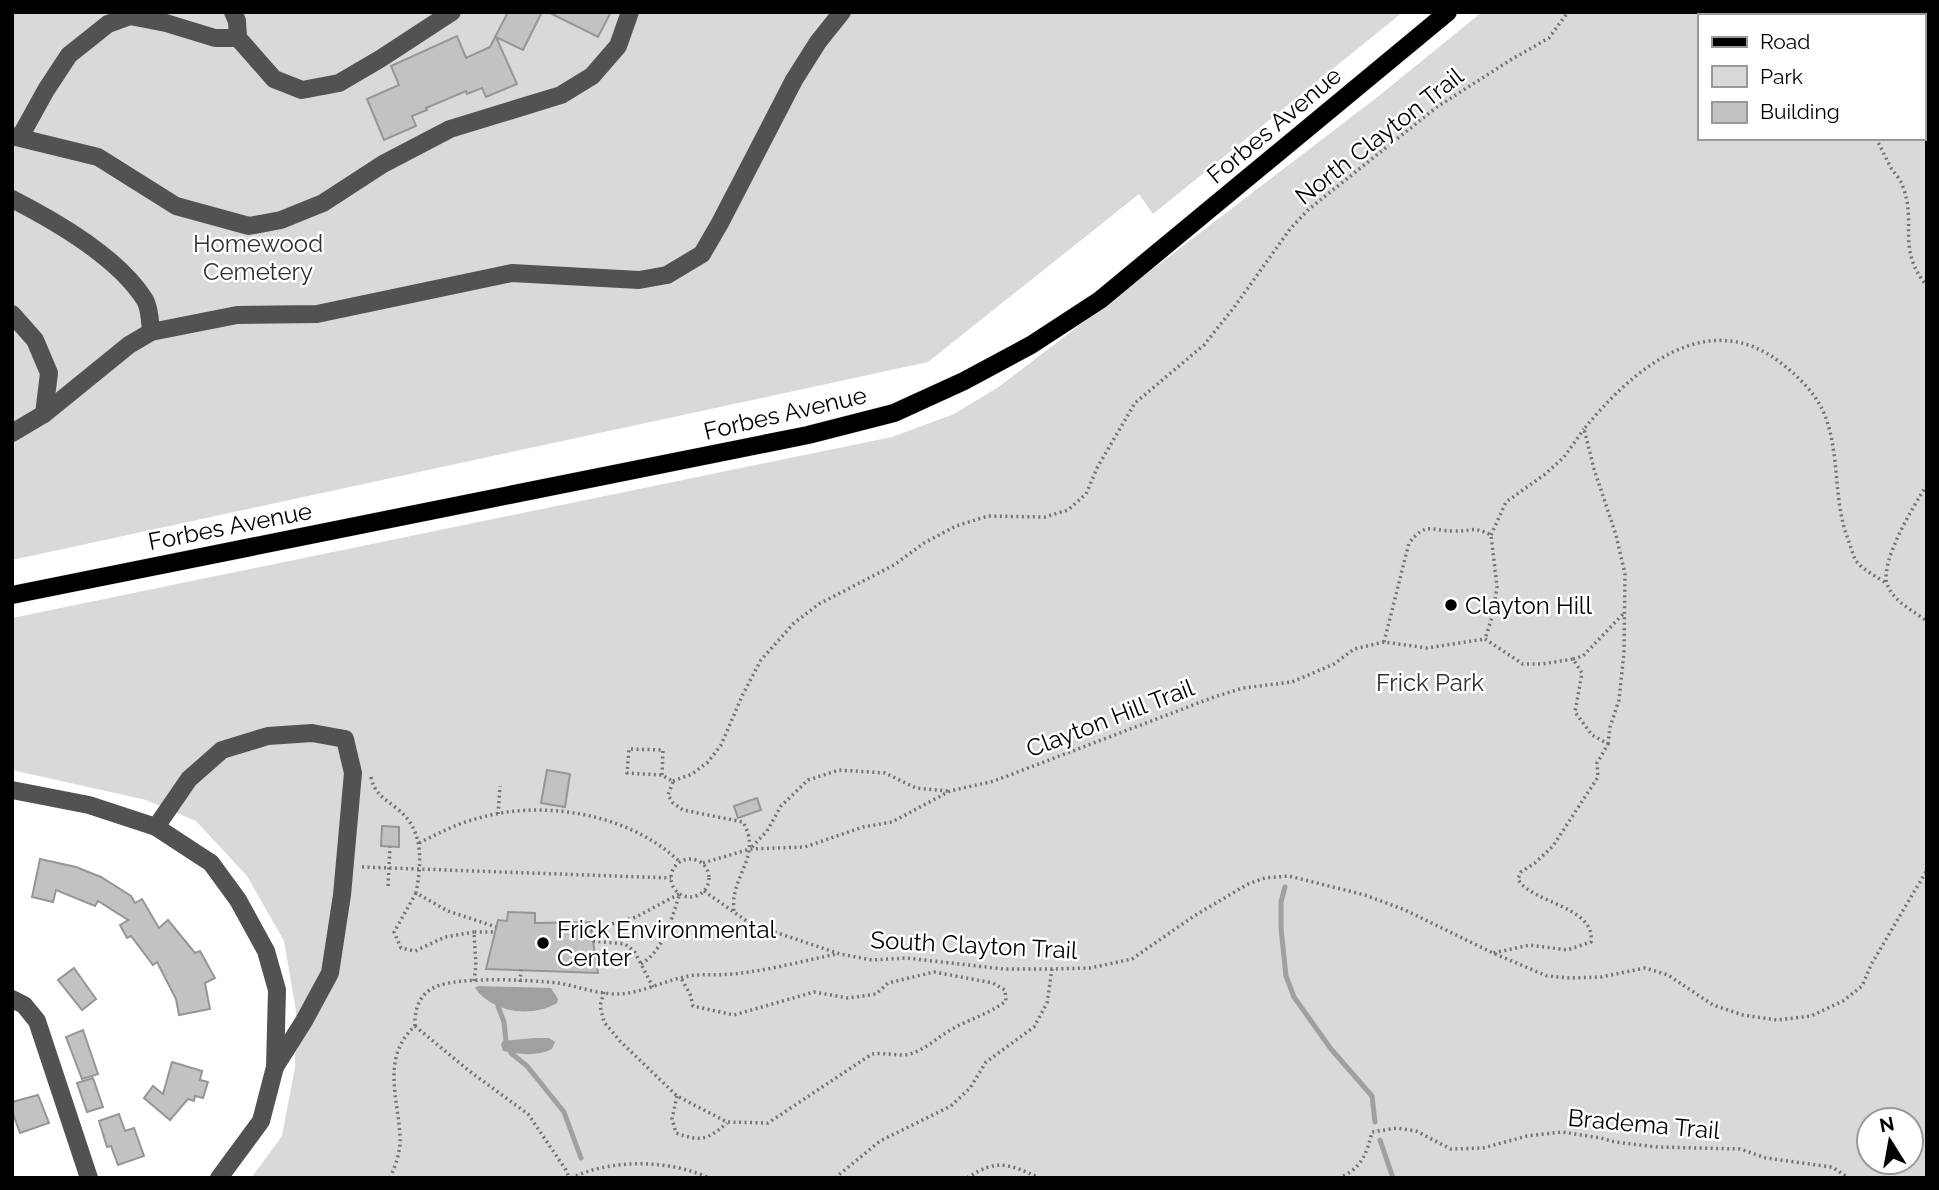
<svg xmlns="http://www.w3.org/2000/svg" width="1939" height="1190" font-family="Raleway,sans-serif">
<rect width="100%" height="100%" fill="#fff"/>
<!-- green -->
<g fill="#d9d9d9" fill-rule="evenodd">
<path d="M12,12H1403L1153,214L1139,194L928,362L12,560Z"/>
<path d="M1482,12H1927V1178H251L282,1136L295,1067L296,1011L284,941L247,876L196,821L146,800L12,770V618L892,437L954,414L1000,386L1380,95ZM1699,16H1923V138H1699ZM1869,1120H1911V1162H1869Z"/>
</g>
<!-- water -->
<g fill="#a0a0a0">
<path d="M478,986L551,988L558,999L557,1003C531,1018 493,1013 475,988Z"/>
<path d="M534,1038H549L555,1042L552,1049C536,1057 520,1054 503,1051L501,1044L503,1041Z"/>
</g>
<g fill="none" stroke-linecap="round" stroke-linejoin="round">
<!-- stream -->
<g stroke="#a0a0a0" stroke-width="5">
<path d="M1285,887L1281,902V928L1286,976L1294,997L1331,1049L1372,1096L1375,1122"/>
<path d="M498,1006L504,1022L506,1041L511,1053L527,1066L564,1112L581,1158"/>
<path d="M1380,1140L1393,1178"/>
</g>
</g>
<!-- building -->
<g fill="#c2c2c2" stroke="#969696" stroke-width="2">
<path d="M508,12H542L523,50L496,37L517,84L486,97L482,88L467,94L466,91L426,108L427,110L412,116L416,126L384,140L367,99L399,85L391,66L457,36L466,58L490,47Z"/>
<path d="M548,12H611L598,37Z"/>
<path d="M547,770L570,774L565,807L541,803Z"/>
<path d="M757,798L761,810L738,818L734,806Z"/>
<path d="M382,826L399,827V847L381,846Z"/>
<path d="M40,859L76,867L101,877L131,896L135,903L142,899L159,928L168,920L195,953L200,951L215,978L205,983L210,1009L179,1015L176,999L157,962L153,965L131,936L127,938L120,925L128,920L98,901L95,906L56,890L53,902L32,897Z"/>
<path d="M508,912L535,913V923L590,922L598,973L486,969L498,920L507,921Z"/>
<path d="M74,968L96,999L82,1010L58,980Z"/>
<path d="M83,1030L98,1074L82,1079L66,1037Z"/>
<path d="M172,1062L202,1071L200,1080L208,1082L203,1098L195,1096L194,1101L188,1099L170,1120L144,1098L153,1086L163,1094Z"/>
<path d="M93,1078L103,1107L87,1112L77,1083Z"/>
<path d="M38,1095L49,1123L20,1133L12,1111V1102Z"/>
<path d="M119,1114L125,1131L134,1128L144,1156L118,1165L111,1146L107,1147L99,1121Z"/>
</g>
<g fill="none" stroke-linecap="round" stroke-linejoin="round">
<defs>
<path id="major" d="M12,595L808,435L894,413L964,381L1031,345L1100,300L1448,12"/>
</defs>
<!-- major casing -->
<use href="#major" stroke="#dbdbdb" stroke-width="19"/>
<!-- path -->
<g stroke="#747474" stroke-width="3.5" stroke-dasharray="2 3.5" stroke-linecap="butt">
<path d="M1805,12L1807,16"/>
<path d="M1850,12L1855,16"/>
<path d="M1923,87L1927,92"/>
<path d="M1876,138C1881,148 1886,158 1891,168C1895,174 1901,180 1903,187C1917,224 1896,249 1927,286"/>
<path d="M1927,485C1914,505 1880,561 1887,584C1893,601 1913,611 1927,621"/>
<path d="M1491,535L1506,502L1544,475L1564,457L1584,429"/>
<path d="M1485,639L1523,664H1542L1573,659L1582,673L1575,712L1592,735L1608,744L1597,763L1598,777L1553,846L1535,863L1521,872L1518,879C1530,903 1596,906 1591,942L1567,950L1530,945L1493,953"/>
<path d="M1384,642L1409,543C1427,521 1430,531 1453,531C1474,532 1470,525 1491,535L1497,587L1492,617L1485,639"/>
<path d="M1573,659L1583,656L1625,612"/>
<path d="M1608,744L1610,727L1619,700L1624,652L1625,574L1616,535L1594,469L1584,429C1632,370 1707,305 1781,363C1797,375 1815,393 1823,411C1841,451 1832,500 1849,542C1851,547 1853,557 1857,562C1863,570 1878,577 1887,584"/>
<path d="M662,775L663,750L629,749L627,773L662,775L672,781"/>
<path d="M371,777C374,792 383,798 395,807C424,828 422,860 416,893L448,911L496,927"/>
<path d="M673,781L692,774L708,762L721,745L743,694L761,660L794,623L819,604L894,565L924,543L956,526L988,516L1045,517L1068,510L1086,494L1097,468L1135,403L1204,345L1235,306L1290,229L1309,209L1437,107L1512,59L1549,38L1568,12"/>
<path d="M673,782L668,795L673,803L683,810L743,822C760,852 739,868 734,897C733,902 734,909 734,914"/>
<path d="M498,814L500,786"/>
<path d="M419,843C439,833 458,823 479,818C544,799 630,814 680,862"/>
<path d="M752,847L767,831L781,806L808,780L839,770L885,773L916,788L948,791"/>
<circle cx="690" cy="878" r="19"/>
<path d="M703,863L750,849L805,847L863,827L892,822L950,791L994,781L1214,697L1243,688L1292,682L1334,664L1354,649L1384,642L1427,648L1485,639"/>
<path d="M362,867L671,878"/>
<path d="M388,886L390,847"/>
<path d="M704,891L751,924L840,954L872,960L906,958L1004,969H1052L1090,968L1132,959L1194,916L1248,884L1265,878L1289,876L1365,895L1405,910L1493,953L1547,976L1570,978L1601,977L1645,968L1668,975L1713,1005L1743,1015L1777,1020L1811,1016L1843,1001L1862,986L1872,963L1927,870"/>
<path d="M416,893L394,932L401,948L415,951L445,937L474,932"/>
<path d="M591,930L636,917L679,894"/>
<path d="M593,941L625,944L634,951L653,987"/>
<path d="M641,964C664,950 671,920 679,896"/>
<path d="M474,981L476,965L474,932H495"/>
<path d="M520,982L521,970"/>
<path d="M604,992L600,1006L604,1022L620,1041L677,1096L727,1122L768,1123L872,1054C884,1052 900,1057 910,1054C926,1049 938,1037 952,1029C970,1019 989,1014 1006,1001L1005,990L993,983L934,972L888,983L876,994L848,998L814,992L734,1015L693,1006L690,994L681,978"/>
<path d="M415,1026C414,1011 419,994 435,987C459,976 531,980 558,983C577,986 597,994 616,994C639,994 661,982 684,977C700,973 715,976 732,974C767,971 802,961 837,954"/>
<path d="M415,1026L468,1070L528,1114L566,1170L569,1178"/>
<path d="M677,1096L672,1119L676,1133C701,1142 707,1140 727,1123"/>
<path d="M390,1178C396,1164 401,1151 400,1136C398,1097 381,1057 415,1026"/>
<path d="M571,1178C611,1159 668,1159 709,1178"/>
<path d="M835,1178L880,1141L951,1106L970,1088L986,1062L1034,1027L1047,1003L1052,969"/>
<path d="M967,1178C998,1158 1008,1164 1040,1178"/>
<path d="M1338,1178C1361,1170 1367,1153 1372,1132L1397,1128L1416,1131L1451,1149L1483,1148L1527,1136L1562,1132L1601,1138L1615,1142L1657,1147L1740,1149L1766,1158L1832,1167L1849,1178"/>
</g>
<!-- minor -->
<g stroke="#525252" stroke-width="18">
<path d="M233,12L237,21L238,38L274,79L302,90L339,83L380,59L452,12"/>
<path d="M12,136L98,157L176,206L249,226L281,220L323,203L383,164L450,129L561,95L592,76L618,46L630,12"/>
<path d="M20,137L46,90L69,55L108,24L130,16L166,23L215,38H238"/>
<path d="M12,199C57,222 118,257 145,300C150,309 150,322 151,332"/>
<path d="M12,314L35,340L49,373L44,414"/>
<path d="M12,433L44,414L129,345L151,332L237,315L317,314L512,273L639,280L667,275L702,254L720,223L794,80L818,42L842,12"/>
<path d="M12,790L89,805L156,827L211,863L238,900L266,951L277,990L275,1067L261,1121L219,1178"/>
<path d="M156,827L189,779L222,750L268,736L312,733L345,739L353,773L342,895L330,973L304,1021L275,1067"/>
<path d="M12,999L24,1005L37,1021L89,1178"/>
</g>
<!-- major -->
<use href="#major" stroke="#000" stroke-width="18"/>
</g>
<!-- markers -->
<g fill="#000" stroke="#fff" stroke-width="2.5">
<circle cx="1451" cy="605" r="7"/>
<circle cx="543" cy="943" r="7"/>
</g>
<g text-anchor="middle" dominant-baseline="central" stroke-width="5" stroke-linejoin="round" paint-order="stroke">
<!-- street labels -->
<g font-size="24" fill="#000" stroke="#fff">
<text transform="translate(1274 125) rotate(-40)">Forbes Avenue</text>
<text transform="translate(1379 136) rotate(-38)">North Clayton Trail</text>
<text transform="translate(785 413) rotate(-13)">Forbes Avenue</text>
<text transform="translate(230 526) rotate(-11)">Forbes Avenue</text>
<text transform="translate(1110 718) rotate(-21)">Clayton Hill Trail</text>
<text transform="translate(974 945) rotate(3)">South Clayton Trail</text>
<text transform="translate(1644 1124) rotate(5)">Bradema Trail</text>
</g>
<!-- park labels -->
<g font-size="24" fill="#303030" stroke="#fff">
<text x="258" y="243">Homewood<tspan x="258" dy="28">Cemetery</tspan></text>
<text x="1430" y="682">Frick Park</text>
</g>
<!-- poi labels -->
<g font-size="24" fill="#000" stroke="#fff" text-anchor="start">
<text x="1465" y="605">Clayton Hill</text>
<text x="557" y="929">Frick Environmental<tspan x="557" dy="28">Center</tspan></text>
</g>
</g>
<!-- border -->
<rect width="1939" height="1190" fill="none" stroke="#000000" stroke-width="28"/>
<!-- legend -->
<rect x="1698" y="14" width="228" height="126" fill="#ffffff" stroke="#999999" stroke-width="2"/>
<rect x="1712" y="37" width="35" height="10" fill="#000000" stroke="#999999" stroke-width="2"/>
<text x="1760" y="49" font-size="21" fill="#000000">Road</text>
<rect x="1712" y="66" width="35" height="21" fill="#d9d9d9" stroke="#999999" stroke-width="2"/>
<text x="1760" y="84" font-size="21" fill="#000000">Park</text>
<rect x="1712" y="102" width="35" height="21" fill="#c2c2c2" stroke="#999999" stroke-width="2"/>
<text x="1760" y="119" font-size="21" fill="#000000">Building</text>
<!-- north arrow -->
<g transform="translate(1890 1141) rotate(349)"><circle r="33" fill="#ffffff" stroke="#999999" stroke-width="2"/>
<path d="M0-5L12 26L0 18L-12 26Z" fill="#000000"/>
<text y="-10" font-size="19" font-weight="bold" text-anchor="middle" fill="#000000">N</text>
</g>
</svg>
